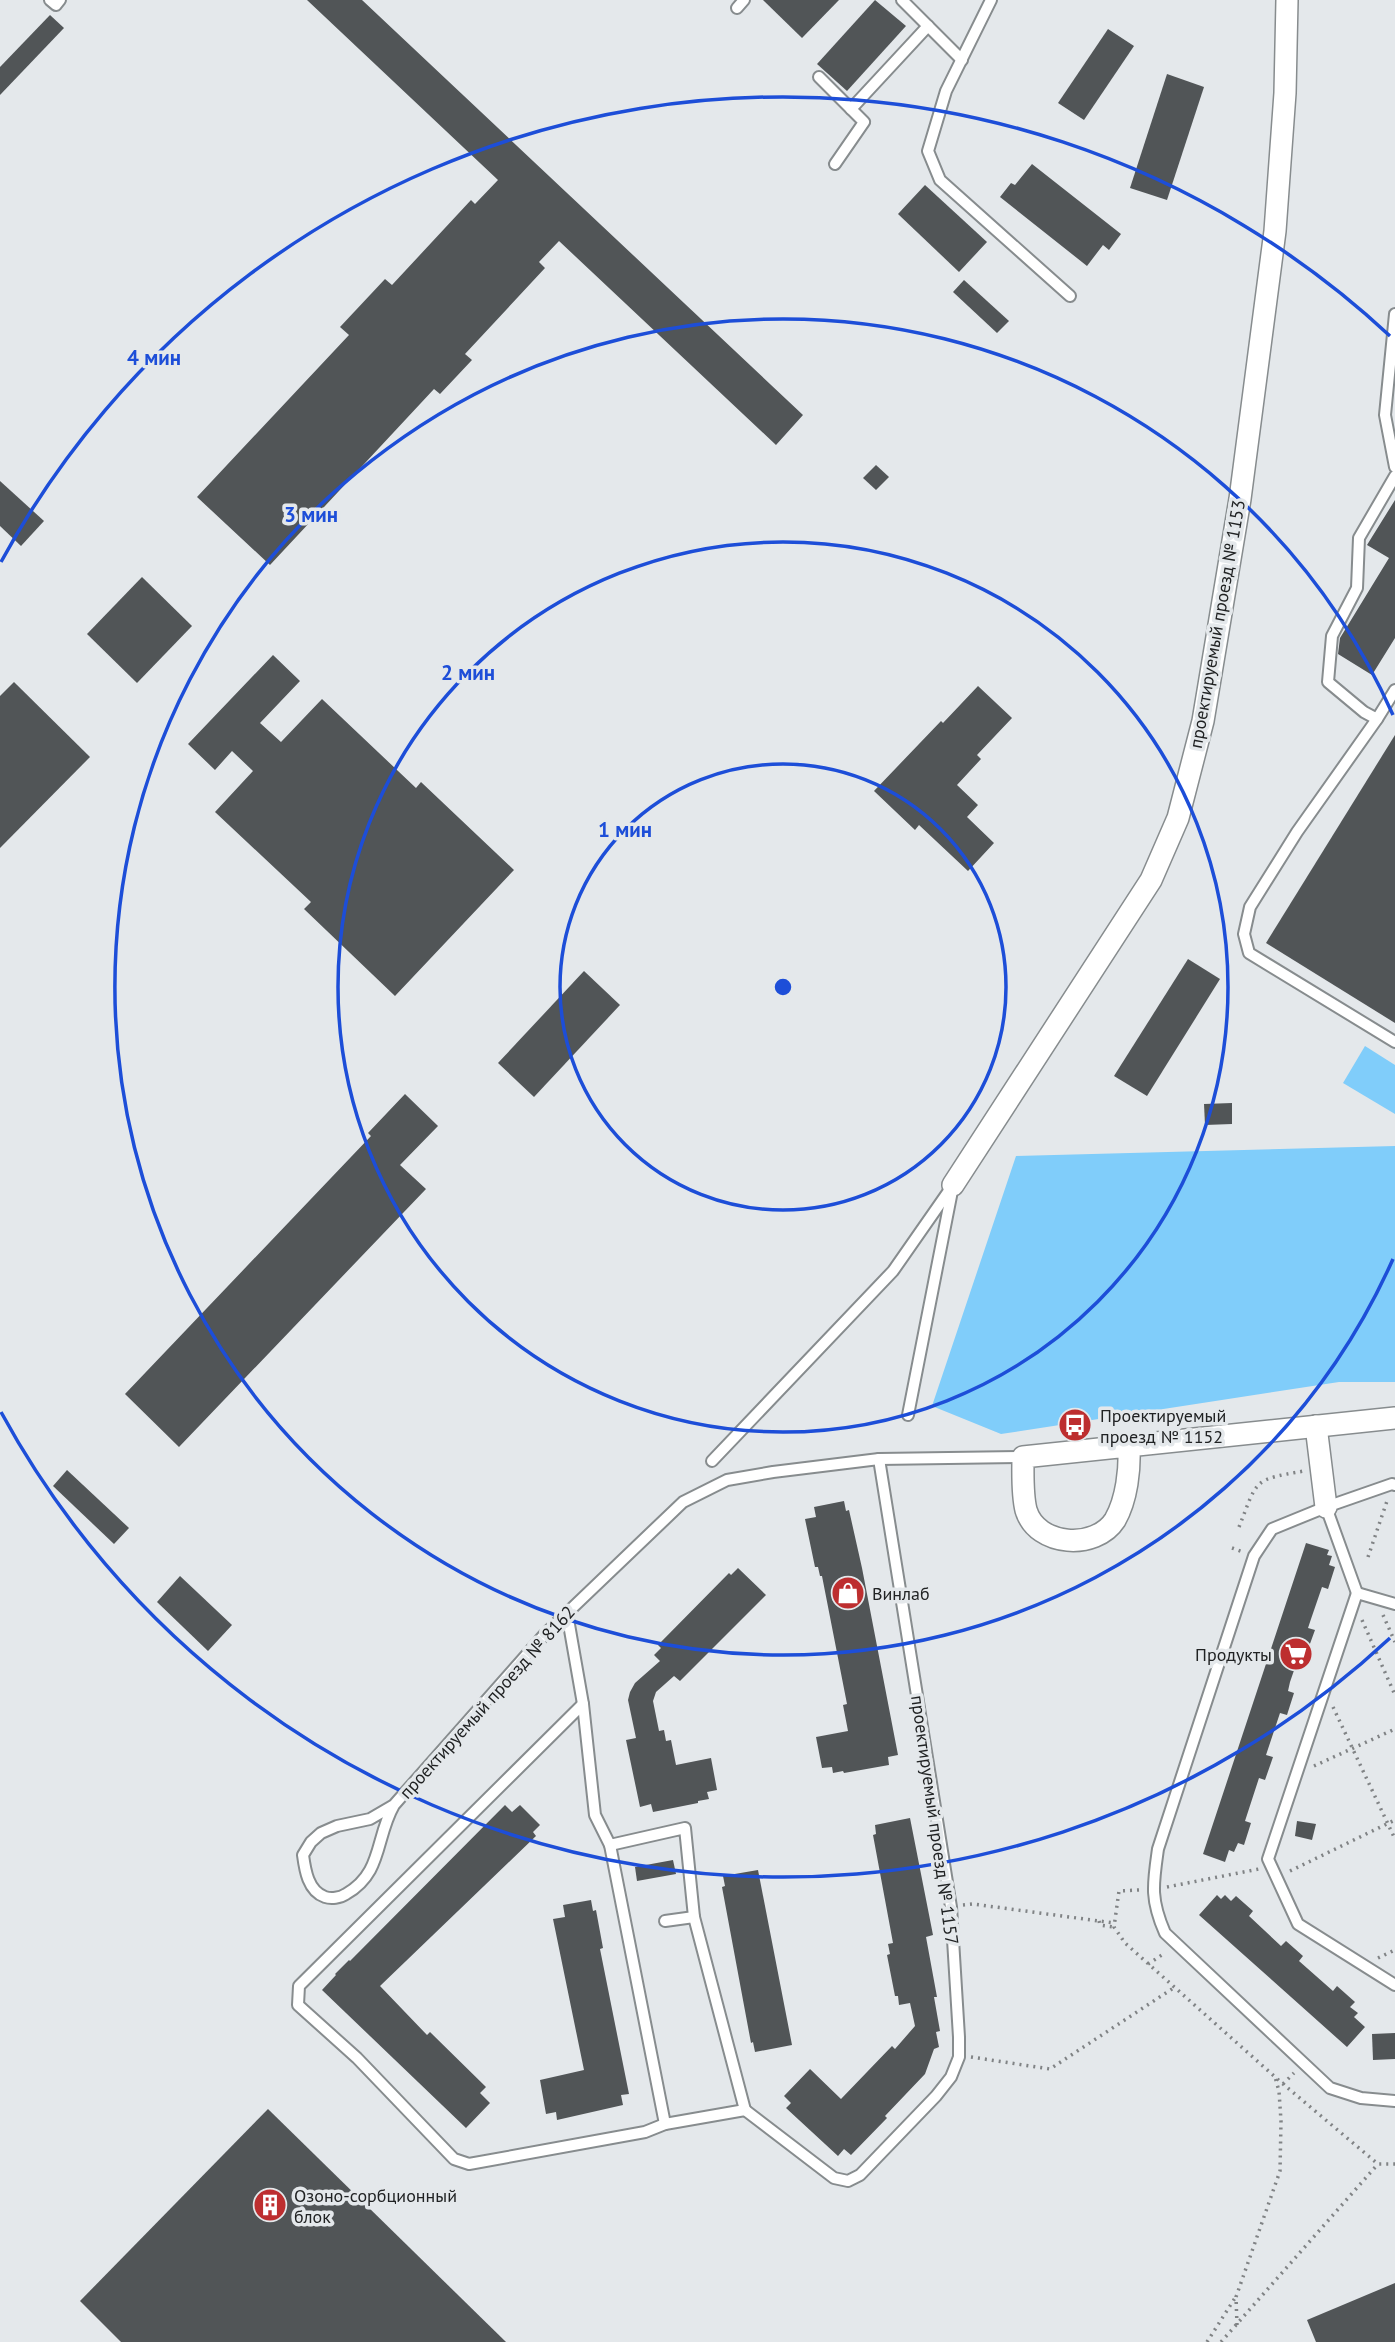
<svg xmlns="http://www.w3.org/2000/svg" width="1395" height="2342" font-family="'PT Sans',sans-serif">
<rect width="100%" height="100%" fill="#e4e8eb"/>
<!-- green -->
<g fill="#80cdfa">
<path d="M1365,1046L1395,1065V1114L1343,1083Z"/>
<path d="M1395,1146V1382H1339L1001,1434L932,1406L1016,1156Z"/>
</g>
<!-- building -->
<g fill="#515557">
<path d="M307,0H362L803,415L776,445L559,241L539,262L545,268L465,354L472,360L440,394L434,389L270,565L197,497L349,335L340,327L385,279L392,285L471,200L475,204L498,180Z"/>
<path d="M763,0H839L802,38Z"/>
<path d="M875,0L906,26L847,91L817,64Z"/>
<path d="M50,15L64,28L0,95V67Z"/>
<path d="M1108,29L1134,46L1084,120L1058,103Z"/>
<path d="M1167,74L1204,87L1167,200L1130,188Z"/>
<path d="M1032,164L1121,234L1109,250L1103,245L1087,266L1000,197L1011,183L1015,185Z"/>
<path d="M925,185L987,242L959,272L898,214Z"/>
<path d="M964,280L1009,321L997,333L953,292Z"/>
<path d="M876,465L889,477L876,490L863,478Z"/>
<path d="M0,481L44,521L21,546L0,526Z"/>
<path d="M1395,500V638L1372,675L1338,654L1340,638L1389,558L1367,545Z"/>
<path d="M142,577L192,626L137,683L87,634Z"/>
<path d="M273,655L300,681L260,723L281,742L322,699L416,788L421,782L514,870L395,996L304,909L311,902L215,812L253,771L232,751L215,770L188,744Z"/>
<path d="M14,682L90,757L0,848V696Z"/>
<path d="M978,686L1012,718L977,755L981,759L957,785L978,805L967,817L994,843L968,871L919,825L915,830L874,791L941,721L943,723Z"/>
<path d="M1395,735V1023L1266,943Z"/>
<path d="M1188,959L1220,979L1147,1096L1114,1076Z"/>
<path d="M584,971L620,1005L534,1097L498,1063Z"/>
<path d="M405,1094L438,1126L400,1165L426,1189L179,1447L125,1394L371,1136L368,1133Z"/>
<path d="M1232,1103V1124L1205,1125L1204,1104Z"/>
<path d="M67,1470L129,1528L114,1544L53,1486Z"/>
<path d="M844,1501L846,1511L849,1510L862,1568L898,1755L888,1757L889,1765L844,1773L843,1771L833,1773L832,1767L822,1768L816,1737L848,1731L843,1705L847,1704L822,1576H820L818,1567H815L805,1519L816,1517L814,1507Z"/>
<path d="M1306,1543L1329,1550L1327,1555L1332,1556L1329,1565L1335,1567L1328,1589L1322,1587L1311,1619L1308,1628L1315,1630L1307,1652L1301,1650L1290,1682L1288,1691L1294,1693L1287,1715L1280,1713L1266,1755L1273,1757L1265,1780L1259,1778L1245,1821L1251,1823L1244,1845L1238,1843L1234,1852L1229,1850L1225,1862L1203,1854Z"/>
<path d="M738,1568L766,1595L680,1681L674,1676L656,1692L653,1701L659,1731L664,1730L666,1741L671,1740L676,1765L711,1758L717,1790L707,1792L709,1799L698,1801V1803L653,1812L651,1804L640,1807L626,1740L636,1738L628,1700L630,1692L635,1683L660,1661L654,1655L661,1648L658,1645L729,1573L731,1575Z"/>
<path d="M180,1576L232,1625L208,1651L157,1602Z"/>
<path d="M505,1805L512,1812L520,1805L540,1825L533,1832L536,1836L380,1986L427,2035L430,2032L486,2087L480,2093L490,2103L466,2128L322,1990L336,1975L335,1974L349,1960L350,1961Z"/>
<path d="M910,1818L933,1935L926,1937L937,1997H934L940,2031L936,2032L939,2047L934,2049L925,2074L885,2116L887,2118L851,2155L844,2149L838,2156L786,2108L791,2103L784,2096L810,2069L841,2099L892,2046L895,2049L915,2026L910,2003L899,2005L898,1996H895L887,1955L890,1954L888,1944L893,1943L873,1835L876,1834L875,1825Z"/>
<path d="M1297,1821L1316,1824L1312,1840L1295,1836Z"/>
<path d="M673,1860L676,1874L637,1881L635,1867Z"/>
<path d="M758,1870L792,2045L755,2052L753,2042L751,2043L722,1887L725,1886L723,1876Z"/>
<path d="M1217,1895L1221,1899L1225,1895L1231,1901L1236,1896L1253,1911L1249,1916L1281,1946L1286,1941L1303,1956L1299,1961L1333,1991L1337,1986L1355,2002L1350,2007L1358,2013L1354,2017L1365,2027L1347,2047L1199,1915Z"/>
<path d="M591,1900L593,1911L596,1910L603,1948L600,1949L629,2094L621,2095L623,2105L557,2120L556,2112L546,2114L540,2080L584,2070L553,1919L565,1917L563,1905Z"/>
<path d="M1395,2033V2059L1373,2060L1372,2034Z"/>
<path d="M268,2109L506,2342H121L80,2301Z"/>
<path d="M1395,2283V2342H1316L1307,2320Z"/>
</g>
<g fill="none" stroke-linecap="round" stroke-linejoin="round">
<defs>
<g id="lane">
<path d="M50,0L56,5L60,0"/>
<path d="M902,0L962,60"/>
<path d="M991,0L946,91L928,151L940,180L1070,296"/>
<path d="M737,8L744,0"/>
<path d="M819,77L864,122L835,164"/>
<path d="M851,109L928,26"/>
<path d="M1395,314L1385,415L1395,467"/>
<path d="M1395,690L1377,719L1297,832L1250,907L1244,934L1249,953L1395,1042"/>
<path d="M1377,719L1364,712L1328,682L1332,636L1357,588L1359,538L1395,476"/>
<path d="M908,1415L952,1191"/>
<path d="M712,1461L893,1271L953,1185"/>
<path d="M1326,1507L1272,1529L1254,1556L1158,1849C1153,1884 1150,1899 1165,1933L1330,2088L1361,2098L1395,2101"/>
<path d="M1357,1593L1326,1507L1392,1484L1395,1485"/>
<path d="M1395,1604L1357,1593L1268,1859L1298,1924L1395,1985"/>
<path d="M567,1613L583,1704L595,1815L610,1845L685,1828L694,1917L745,2110"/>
<path d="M583,1704L299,1986L298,2005L357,2058L454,2159L469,2164L645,2132L665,2124"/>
<path d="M394,1805L370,1819L337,1826L321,1833L311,1842L303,1855C305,1870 308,1891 325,1897C331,1899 340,1898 346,1894C383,1873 375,1838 394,1805L545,1634L683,1502L727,1480L773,1472L879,1459L1023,1457"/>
<path d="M610,1845L665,2124L745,2110"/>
<path d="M665,1921L694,1917"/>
<path d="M745,2110L834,2178L848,2181L860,2175L936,2096L951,2077L959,2057V2037L951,1907L879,1459"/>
</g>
<g id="street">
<path d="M953,1185L1151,880L1178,818L1203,721L1240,499L1275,231L1285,93L1287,0"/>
<path d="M1316,1426L1326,1507"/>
<path d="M1129,1446C1130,1469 1127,1499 1115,1520C1096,1550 1037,1547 1026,1510C1022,1494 1023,1474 1023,1457L1395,1418"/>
</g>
</defs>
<!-- lane casing -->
<use href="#lane" stroke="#878c8e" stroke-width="14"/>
<!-- street casing -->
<use href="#street" stroke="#878c8e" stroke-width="24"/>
<!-- path -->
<g stroke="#808385" stroke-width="3.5" stroke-dasharray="2 5" stroke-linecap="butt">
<path d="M1239,1527C1258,1479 1252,1480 1304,1471"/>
<path d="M1232,1548L1243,1552"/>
<path d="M1368,1557L1387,1501"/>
<path d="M1383,1615L1395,1642"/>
<path d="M1362,1620L1395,1695"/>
<path d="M1333,1707L1395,1839"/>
<path d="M1314,1766L1395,1729"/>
<path d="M1290,1871L1395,1820"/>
<path d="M1167,1887L1259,1869"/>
<path d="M1139,1890L1119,1891L1114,1927L1125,1943L1283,2084L1378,2164H1395"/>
<path d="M963,1905L973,1904L1114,1923"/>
<path d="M1099,1921L1100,1925L1114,1927"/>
<path d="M1378,1958L1395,1950"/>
<path d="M1148,1964L1165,1953"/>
<path d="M971,2057L1050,2069L1175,1987"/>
<path d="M1283,2084L1294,2073"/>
<path d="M1237,2325L1236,2297L1280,2171L1281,2121L1279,2091L1275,2077"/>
<path d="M1207,2342L1235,2298"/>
<path d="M1221,2342L1378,2164"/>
</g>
<!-- lane -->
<use href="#lane" stroke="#fff" stroke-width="10"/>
<!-- street -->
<use href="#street" stroke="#fff" stroke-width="21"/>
</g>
<!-- distance rings -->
<g fill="none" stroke="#1d4ed8" stroke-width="3.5">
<circle cx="783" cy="987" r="223"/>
<circle cx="783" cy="987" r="445"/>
<path d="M1393 1259A668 668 0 1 1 1393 715"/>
<path d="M1390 1638A890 890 0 0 1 1 1412M1 562A890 890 0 0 1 1390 336"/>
</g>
<!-- icons -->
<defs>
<symbol id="bus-disc" viewBox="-11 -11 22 22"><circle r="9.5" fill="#bd2e2f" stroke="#e4e8eb"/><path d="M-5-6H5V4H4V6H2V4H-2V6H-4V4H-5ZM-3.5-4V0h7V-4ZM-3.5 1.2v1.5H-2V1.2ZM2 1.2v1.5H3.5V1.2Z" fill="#fff"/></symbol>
<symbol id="shop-disc" viewBox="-11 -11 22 22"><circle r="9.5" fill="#bd2e2f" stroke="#e4e8eb"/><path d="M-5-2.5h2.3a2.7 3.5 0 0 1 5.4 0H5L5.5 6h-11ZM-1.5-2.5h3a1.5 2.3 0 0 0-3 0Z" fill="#fff"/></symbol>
<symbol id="supermarket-disc" viewBox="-11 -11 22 22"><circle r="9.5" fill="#bd2e2f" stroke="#e4e8eb"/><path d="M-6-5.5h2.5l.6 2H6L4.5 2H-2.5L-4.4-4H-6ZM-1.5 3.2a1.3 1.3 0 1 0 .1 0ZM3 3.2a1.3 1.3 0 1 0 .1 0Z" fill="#fff"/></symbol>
<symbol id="building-disc" viewBox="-11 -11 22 22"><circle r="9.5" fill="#bd2e2f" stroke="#e4e8eb"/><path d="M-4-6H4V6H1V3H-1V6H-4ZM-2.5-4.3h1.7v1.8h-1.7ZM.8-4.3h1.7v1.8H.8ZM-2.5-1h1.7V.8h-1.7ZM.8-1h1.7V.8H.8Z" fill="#fff"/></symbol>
</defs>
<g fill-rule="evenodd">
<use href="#bus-disc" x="1056" y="1406" width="38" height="38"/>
<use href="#shop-disc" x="829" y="1574" width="38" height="38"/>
<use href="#supermarket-disc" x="1277" y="1635" width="38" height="38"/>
<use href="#building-disc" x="251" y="2186" width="38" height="38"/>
</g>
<g text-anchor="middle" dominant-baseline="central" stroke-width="7" stroke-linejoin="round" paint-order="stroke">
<!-- street labels -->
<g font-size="18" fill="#202223" stroke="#e4e8eb">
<text transform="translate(1217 624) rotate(-80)">проектируемый проезд № 1153</text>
<text transform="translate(487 1702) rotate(-48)">проектируемый проезд № 8162</text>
<text transform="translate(935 1820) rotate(82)">проектируемый проезд № 1157</text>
</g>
<!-- poi labels -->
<g font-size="18" fill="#202223" stroke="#e4e8eb" text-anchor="start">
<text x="1100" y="1415">Проектируемый<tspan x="1100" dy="21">проезд № 1152</tspan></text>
<text x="872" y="1593">Винлаб</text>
<text x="1272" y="1654" text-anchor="end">Продукты</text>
<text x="294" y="2195">Озоно-сорбционный<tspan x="294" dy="21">блок</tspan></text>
</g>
</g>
<circle cx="783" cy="987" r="10" fill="#1d4ed8" stroke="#e4e8eb" stroke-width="3.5"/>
<g font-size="21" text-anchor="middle" font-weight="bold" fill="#1d4ed8" stroke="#e4e8eb" stroke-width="7" stroke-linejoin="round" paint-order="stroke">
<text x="154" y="365">4 мин</text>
<text x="311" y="522">3 мин</text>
<text x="468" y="680">2 мин</text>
<text x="625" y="837">1 мин</text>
</g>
</svg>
